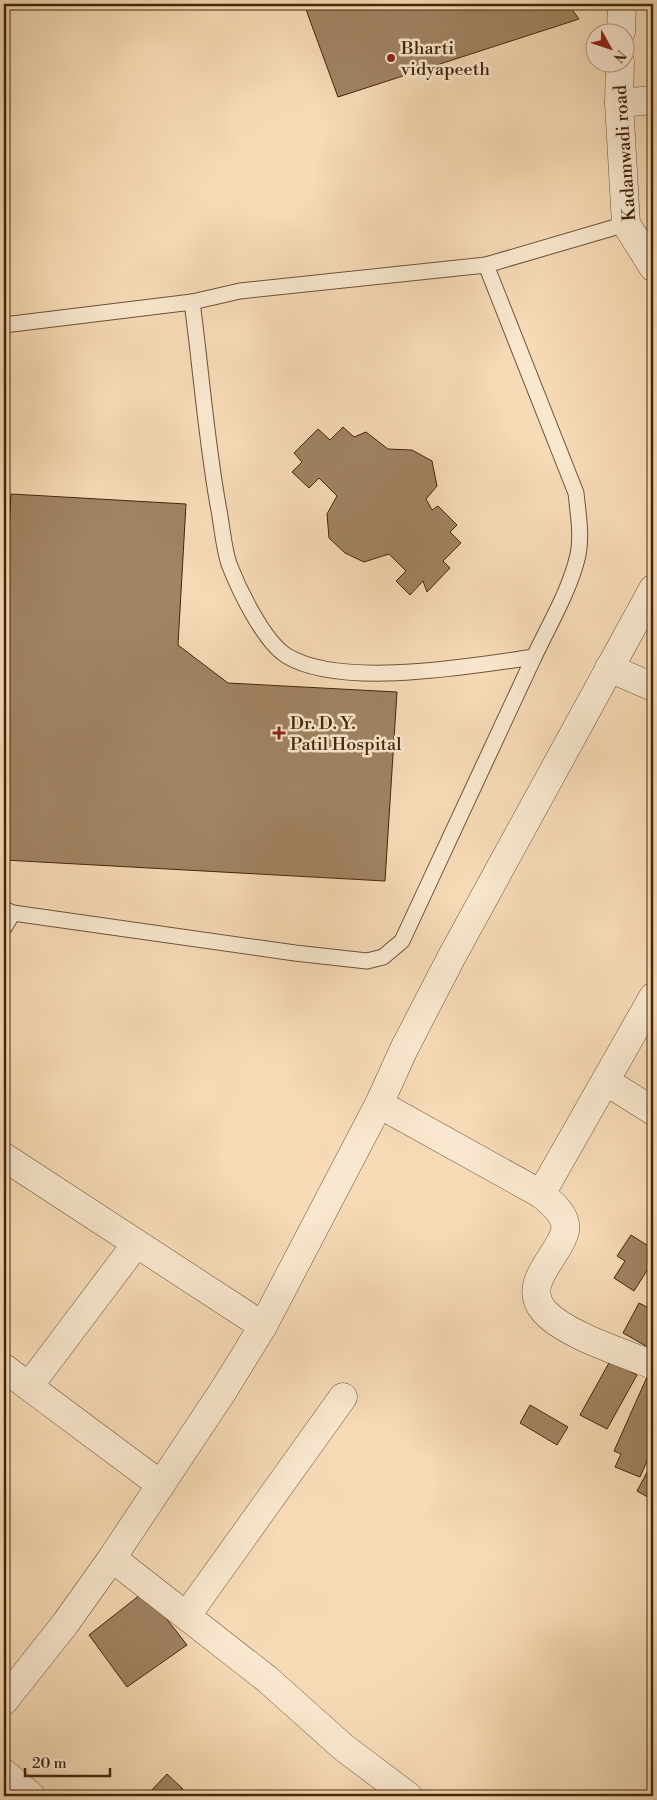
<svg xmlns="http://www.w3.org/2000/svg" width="657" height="1800" font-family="'Libre Bodoni',serif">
<rect width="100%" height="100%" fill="#f6dbb6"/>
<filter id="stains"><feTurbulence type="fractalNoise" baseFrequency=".004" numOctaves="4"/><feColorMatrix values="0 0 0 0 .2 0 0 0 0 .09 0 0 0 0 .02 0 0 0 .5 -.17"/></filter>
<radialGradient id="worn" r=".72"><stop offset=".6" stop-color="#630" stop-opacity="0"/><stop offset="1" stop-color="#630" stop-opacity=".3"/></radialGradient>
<!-- building -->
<g fill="#a08463" stroke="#43260a">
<path d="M304,4H568L579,19L338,97Z"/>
<path d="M343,427L354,437L366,432L388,449L412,450L432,461L437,486L426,499L432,510L438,506L457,525L450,532L461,543L443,561L450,568L427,592L423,581L410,595L396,581L406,571L389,554L364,562L345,553L329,538L327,514L337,496L319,478L309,488L292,472L302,462L294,453L318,429L330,440Z"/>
<path d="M11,494L186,504L178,645L228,683L397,692L385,881L4,860V617Z"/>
<path d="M631,1235L653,1249V1261L634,1291L614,1278L625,1261L617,1256Z"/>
<path d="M639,1303L653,1310V1350L623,1333Z"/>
<path d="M610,1361L637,1375L607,1429L580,1415Z"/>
<path d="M647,1377L653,1380V1447L640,1477L615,1467L621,1454L614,1451Z"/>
<path d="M530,1405L568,1427L557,1445L520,1423Z"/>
<path d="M653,1461V1500L637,1491Z"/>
<path d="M145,1591L187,1645L127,1687L89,1635Z"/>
<path d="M167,1774L183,1789L176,1796H146Z"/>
</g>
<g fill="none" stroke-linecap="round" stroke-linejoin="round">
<defs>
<g id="service">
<path d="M192,302C201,369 206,438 218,505C222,524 223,546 229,564C239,590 264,642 287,656C342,689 471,666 534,657C549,625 570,590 578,555C582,535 578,513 576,493L486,265"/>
<path d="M4,325L192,302L240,291L486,265L626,224"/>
<path d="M4,909L13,913L295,953L367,961L383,957L402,941L534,657"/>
<path d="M4,928L13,913"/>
</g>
<g id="minor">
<path d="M619,103L653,100"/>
<path d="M609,668L653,687"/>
<path d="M607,1082L653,1111"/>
<path d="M379,1104L541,1194L653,997"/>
<path d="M4,1157L263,1326"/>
<path d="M541,1194C551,1202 568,1216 565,1231C559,1257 520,1283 544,1311C565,1335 622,1352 653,1365"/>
<path d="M4,1368L161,1485"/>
<path d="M29,1386L136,1244"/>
<path d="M112,1558L267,1679L343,1747L408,1796"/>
<path d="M187,1615L343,1397"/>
<path d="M4,1701L65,1624L112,1558L223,1391L263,1326L379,1104L404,1049L451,958L653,589"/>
<path d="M4,1773L31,1796"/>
</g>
<g id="tertiary">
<path d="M621,32L622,4"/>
<path d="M620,62L619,103L626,224L653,267"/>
</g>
</defs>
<!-- service casing -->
<use href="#service" stroke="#705335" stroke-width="17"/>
<!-- minor casing -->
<use href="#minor" stroke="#705335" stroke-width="29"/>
<!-- tertiary casing -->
<use href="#tertiary" stroke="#705335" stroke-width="29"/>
<!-- service -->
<use href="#service" stroke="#f9e8d0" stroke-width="15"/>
<!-- minor -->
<use href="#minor" stroke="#f9e8d0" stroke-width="28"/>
<!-- tertiary -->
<use href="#tertiary" stroke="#f9e8d0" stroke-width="28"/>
</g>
<!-- markers -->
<g fill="#8f2418" stroke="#f9e8d0" stroke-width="2">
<circle cx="391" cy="58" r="5"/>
<path d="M276.5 725.5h5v5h5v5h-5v5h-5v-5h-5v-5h5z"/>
</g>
<g text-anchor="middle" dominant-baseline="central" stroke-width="5" stroke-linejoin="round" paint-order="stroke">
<!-- poi labels -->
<g font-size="18" fill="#43260a" stroke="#f9e8d0" text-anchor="start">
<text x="401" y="48">Bharti<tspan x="401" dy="21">vidyapeeth</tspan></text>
<text x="290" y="723">Dr. D. Y.<tspan x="290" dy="21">Patil Hospital</tspan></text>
</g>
<!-- street labels -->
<g font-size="18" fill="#43260a" stroke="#f9e8d0">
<text transform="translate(625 153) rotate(-94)">Kadamwadi road</text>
</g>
</g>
<!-- margin -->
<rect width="657" height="1800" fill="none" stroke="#f6dbb6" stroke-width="20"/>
<rect x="5" y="5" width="647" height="1790" fill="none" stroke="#43260a" stroke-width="2.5"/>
<rect x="10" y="10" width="637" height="1780" fill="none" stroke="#43260a"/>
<!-- north arrow -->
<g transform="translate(610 48) rotate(130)"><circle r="24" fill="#f9e8d0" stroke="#b09a81"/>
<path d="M0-4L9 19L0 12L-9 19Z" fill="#8f2418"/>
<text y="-8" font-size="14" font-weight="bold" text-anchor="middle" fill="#43260a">N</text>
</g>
<!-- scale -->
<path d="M25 1768v8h85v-8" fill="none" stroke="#43260a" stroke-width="2.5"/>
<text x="32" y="1768" font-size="15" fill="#43260a" stroke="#f9e8d0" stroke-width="4" paint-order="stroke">20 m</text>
<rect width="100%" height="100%" filter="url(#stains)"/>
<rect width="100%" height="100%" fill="url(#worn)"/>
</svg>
